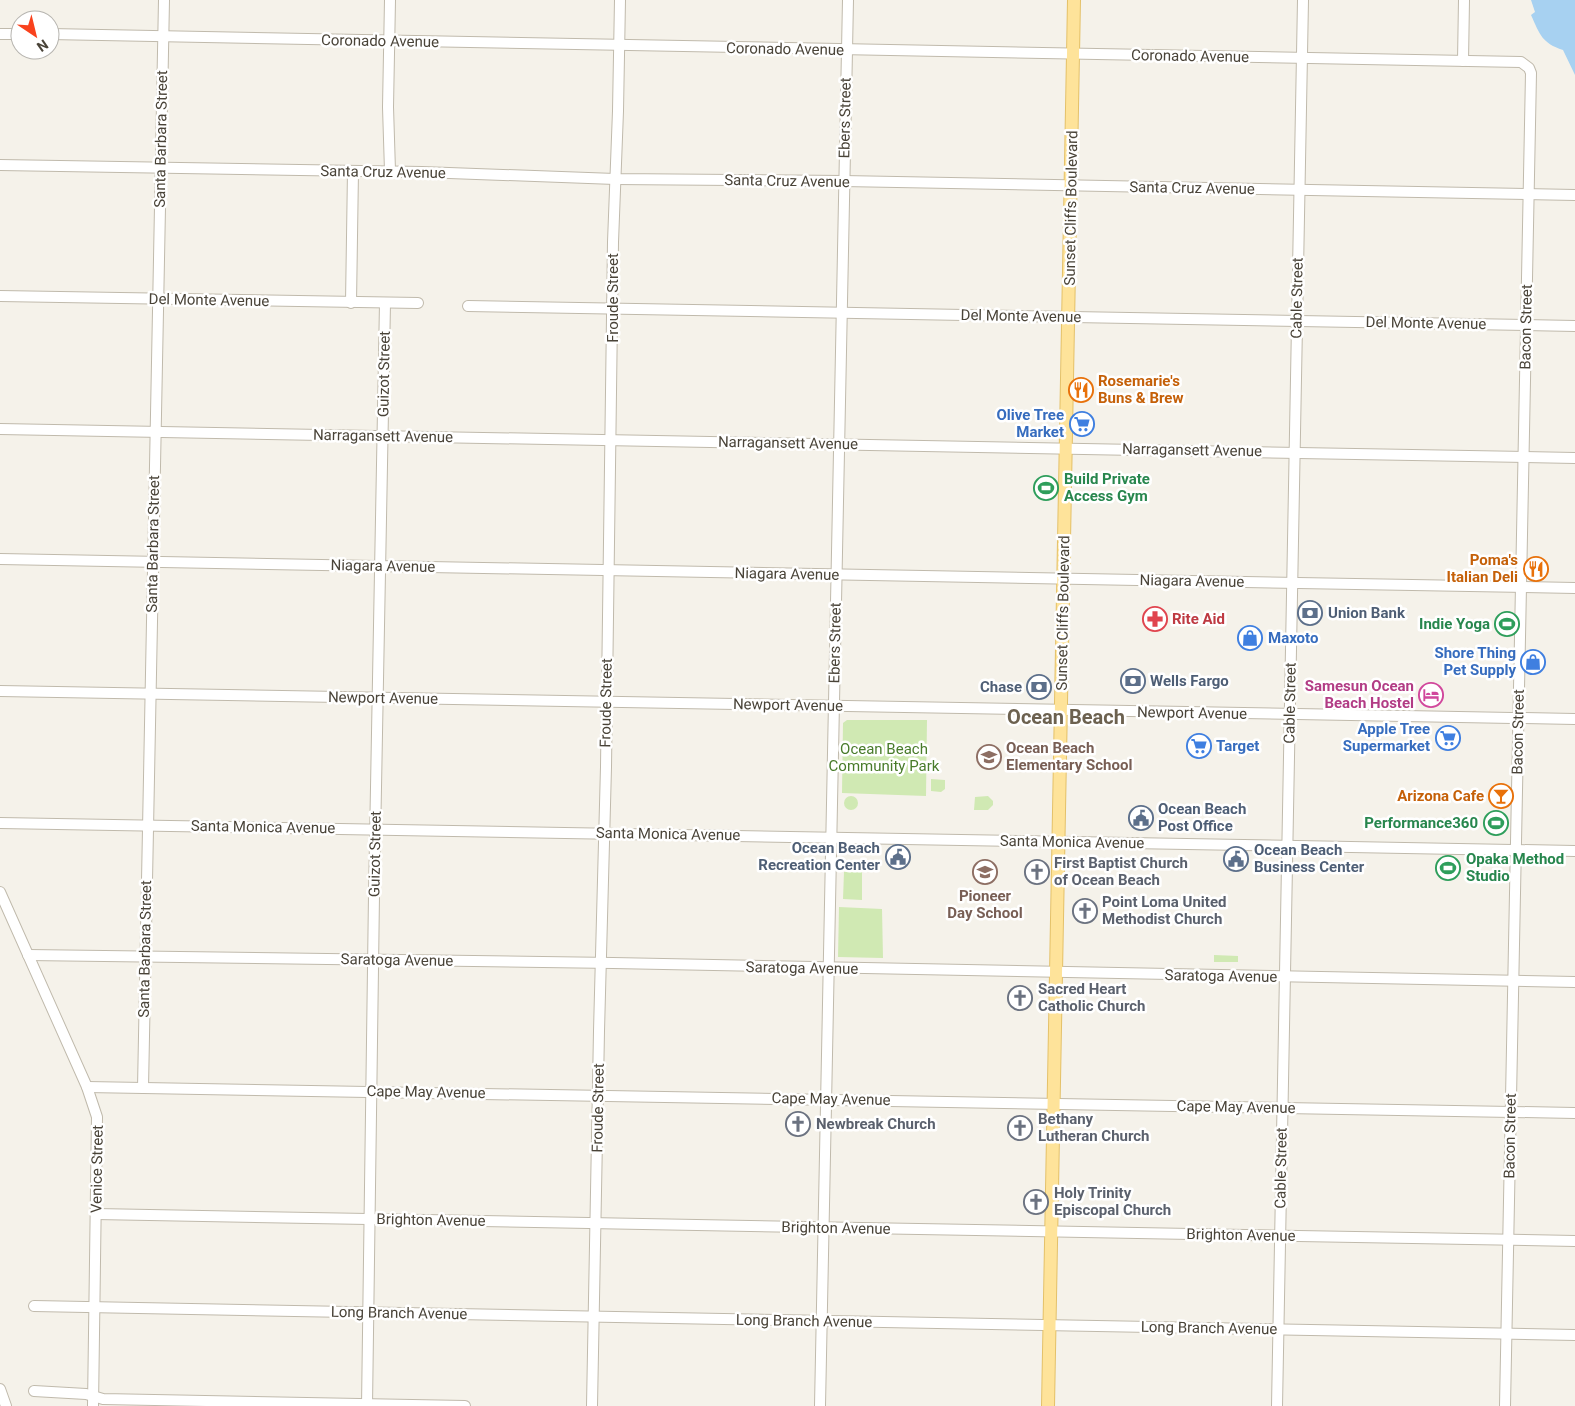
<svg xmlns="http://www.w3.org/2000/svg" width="1575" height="1406" font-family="Roboto,sans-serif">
<rect width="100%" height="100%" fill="#f5f2ea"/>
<!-- green -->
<g fill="#d0e9b3">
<path d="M847,720H927L926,796L842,793L843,723Z"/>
<path d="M931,779L945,780V789L941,792L931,791Z"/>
<path d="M988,796L993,801V805L988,810H974L975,797Z"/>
<circle cx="851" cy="803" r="7"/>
<path d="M844,872H862V900L843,899Z"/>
<path d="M839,907L882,909L883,958L838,957Z"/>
<path d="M1214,955L1238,956V962H1214Z"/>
</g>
<!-- water -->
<path fill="#a7d1f1" d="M1531,0H1575V75L1563,50C1542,43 1540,35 1531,15L1535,12Z"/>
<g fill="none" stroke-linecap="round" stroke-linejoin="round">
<defs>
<g id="minor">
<path d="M390,0L388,107L390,171"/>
<path d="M0,34H20"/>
<path d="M50,34L1521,62L1529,68L1531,73L1505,1406"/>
<path d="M1463,61L1464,0"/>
<path d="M0,165L422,172L615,179L843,181L1575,195"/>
<path d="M0,296L418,303"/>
<path d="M351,303L353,171"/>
<path d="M468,306L1575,326"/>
<path d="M0,429L1575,458"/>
<path d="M0,559L1575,588"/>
<path d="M0,691L1575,719"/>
<path d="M0,823L1575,851"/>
<path d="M0,892L87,1087L97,1117L93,1406"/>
<path d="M28,955L613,963L1575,982"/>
<path d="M87,1087L1575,1113"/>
<path d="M143,1088L164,0"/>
<path d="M96,1214L1575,1241"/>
<path d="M34,1306L1575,1335"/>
<path d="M0,1389L6,1406"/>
<path d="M34,1391L86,1394L103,1399L465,1406"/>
<path d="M367,1406L374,895L385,303"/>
<path d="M592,1406L599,1031L606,767L613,242L618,111L620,0"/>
<path d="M820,1406L848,0"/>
<path d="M1277,1406L1303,0"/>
</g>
<path id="major" d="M1048,1406L1074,0"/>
</defs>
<!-- minor casing -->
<use href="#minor" stroke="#c0baac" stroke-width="12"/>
<!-- major casing -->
<use href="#major" stroke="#e4c169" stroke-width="14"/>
<!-- minor -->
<use href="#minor" stroke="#fff" stroke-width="10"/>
<!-- major -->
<use href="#major" stroke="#fee39a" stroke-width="12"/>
</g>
<!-- icons -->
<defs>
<symbol id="restaurant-ring" viewBox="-11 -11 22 22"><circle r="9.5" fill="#fff" stroke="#e8710a" stroke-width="1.5"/><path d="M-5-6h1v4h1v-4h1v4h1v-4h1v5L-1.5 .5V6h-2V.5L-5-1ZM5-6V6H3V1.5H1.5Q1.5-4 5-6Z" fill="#e8710a"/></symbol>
<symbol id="supermarket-ring" viewBox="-11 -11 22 22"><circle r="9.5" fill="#fff" stroke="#3f7fe0" stroke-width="1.5"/><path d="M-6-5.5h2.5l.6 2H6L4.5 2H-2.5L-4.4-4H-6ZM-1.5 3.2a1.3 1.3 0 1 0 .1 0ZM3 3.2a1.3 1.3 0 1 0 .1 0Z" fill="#3f7fe0"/></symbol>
<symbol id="stadium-ring" viewBox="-11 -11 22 22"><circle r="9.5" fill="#fff" stroke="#2e9e5b" stroke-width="1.5"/><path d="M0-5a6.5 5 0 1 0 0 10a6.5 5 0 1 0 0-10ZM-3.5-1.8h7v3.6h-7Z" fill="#2e9e5b"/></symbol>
<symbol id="bank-ring" viewBox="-11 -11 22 22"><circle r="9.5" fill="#fff" stroke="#5c6f8a" stroke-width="1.5"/><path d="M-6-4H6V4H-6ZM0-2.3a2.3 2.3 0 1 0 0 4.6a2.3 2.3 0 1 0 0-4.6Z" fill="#5c6f8a"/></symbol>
<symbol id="pharmacy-ring" viewBox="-11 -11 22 22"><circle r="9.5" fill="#fff" stroke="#e0444e" stroke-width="1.5"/><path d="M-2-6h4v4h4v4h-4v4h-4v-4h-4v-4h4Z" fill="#e0444e"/></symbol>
<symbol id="shop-ring" viewBox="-11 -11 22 22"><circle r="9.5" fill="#fff" stroke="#3f7fe0" stroke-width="1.5"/><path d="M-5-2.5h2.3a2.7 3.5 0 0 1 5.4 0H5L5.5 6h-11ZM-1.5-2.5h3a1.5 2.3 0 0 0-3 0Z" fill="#3f7fe0"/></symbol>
<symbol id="hotel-ring" viewBox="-11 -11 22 22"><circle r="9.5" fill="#fff" stroke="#d1479c" stroke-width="1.5"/><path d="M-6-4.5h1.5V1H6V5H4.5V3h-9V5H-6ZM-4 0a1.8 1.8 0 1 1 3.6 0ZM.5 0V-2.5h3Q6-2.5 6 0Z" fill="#d1479c"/></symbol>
<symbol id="school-ring" viewBox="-11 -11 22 22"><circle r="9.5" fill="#fff" stroke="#8d6e63" stroke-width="1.5"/><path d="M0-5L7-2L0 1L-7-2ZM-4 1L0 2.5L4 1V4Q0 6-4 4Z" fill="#8d6e63"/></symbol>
<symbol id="bar-ring" viewBox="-11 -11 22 22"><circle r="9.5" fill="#fff" stroke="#e8710a" stroke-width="1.5"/><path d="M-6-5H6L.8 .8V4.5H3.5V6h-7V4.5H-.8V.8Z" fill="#e8710a"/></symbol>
<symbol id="civic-ring" viewBox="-11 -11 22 22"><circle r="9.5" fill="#fff" stroke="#5c6f8a" stroke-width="1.5"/><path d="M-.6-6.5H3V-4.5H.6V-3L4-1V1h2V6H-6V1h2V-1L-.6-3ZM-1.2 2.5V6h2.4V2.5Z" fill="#5c6f8a"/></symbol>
<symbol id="church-ring" viewBox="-11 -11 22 22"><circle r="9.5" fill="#fff" stroke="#6b7280" stroke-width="1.5"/><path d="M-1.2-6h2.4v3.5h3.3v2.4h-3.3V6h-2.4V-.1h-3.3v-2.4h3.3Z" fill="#6b7280"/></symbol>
</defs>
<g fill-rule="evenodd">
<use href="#restaurant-ring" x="1067" y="376" width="28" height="28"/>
<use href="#supermarket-ring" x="1068" y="410" width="28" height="28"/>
<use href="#stadium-ring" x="1032" y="474" width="28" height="28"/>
<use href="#restaurant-ring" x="1522" y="555" width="28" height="28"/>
<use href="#bank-ring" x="1296" y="599" width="28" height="28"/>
<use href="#pharmacy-ring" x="1141" y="605" width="28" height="28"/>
<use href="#stadium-ring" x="1493" y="610" width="28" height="28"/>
<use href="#shop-ring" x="1236" y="624" width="28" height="28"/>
<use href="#shop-ring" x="1519" y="648" width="28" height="28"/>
<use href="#bank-ring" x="1119" y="667" width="28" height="28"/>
<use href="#bank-ring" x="1025" y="673" width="28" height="28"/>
<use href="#hotel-ring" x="1417" y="681" width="28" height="28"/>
<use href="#supermarket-ring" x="1434" y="724" width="28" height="28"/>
<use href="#supermarket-ring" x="1185" y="732" width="28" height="28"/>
<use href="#school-ring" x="975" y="743" width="28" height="28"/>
<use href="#bar-ring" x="1487" y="782" width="28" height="28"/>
<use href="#civic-ring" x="1127" y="804" width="28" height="28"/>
<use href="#stadium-ring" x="1482" y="809" width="28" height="28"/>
<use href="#civic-ring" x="884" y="843" width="28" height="28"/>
<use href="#civic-ring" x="1222" y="845" width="28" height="28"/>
<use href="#stadium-ring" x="1434" y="854" width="28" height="28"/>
<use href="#school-ring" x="971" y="858" width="28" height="28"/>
<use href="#church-ring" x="1023" y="858" width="28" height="28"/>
<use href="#church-ring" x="1071" y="897" width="28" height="28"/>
<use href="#church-ring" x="1006" y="984" width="28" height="28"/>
<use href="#church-ring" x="784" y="1110" width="28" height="28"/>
<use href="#church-ring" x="1006" y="1114" width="28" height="28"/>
<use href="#church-ring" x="1022" y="1188" width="28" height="28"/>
</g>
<g text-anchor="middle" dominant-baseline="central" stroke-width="5" stroke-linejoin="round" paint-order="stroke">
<!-- street labels -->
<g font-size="15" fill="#494338" stroke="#fff">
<text transform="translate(380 41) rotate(1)">Coronado Avenue</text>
<text transform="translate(785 49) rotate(1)">Coronado Avenue</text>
<text transform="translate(1190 56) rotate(1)">Coronado Avenue</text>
<text transform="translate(845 118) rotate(-89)">Ebers Street</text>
<text transform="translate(161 139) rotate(-89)">Santa Barbara Street</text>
<text transform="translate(383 172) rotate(1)">Santa Cruz Avenue</text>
<text transform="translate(787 181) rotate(1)">Santa Cruz Avenue</text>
<text transform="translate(1192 188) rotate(1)">Santa Cruz Avenue</text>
<text transform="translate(1071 208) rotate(-89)">Sunset Cliffs Boulevard</text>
<text transform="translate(613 298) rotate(-90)">Froude Street</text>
<text transform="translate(1297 298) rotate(-89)">Cable Street</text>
<text transform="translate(209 300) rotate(1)">Del Monte Avenue</text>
<text transform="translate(1021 316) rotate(1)">Del Monte Avenue</text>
<text transform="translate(1426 323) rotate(1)">Del Monte Avenue</text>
<text transform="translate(1526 327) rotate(-89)">Bacon Street</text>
<text transform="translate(384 374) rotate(-89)">Guizot Street</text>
<text transform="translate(383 436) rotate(1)">Narragansett Avenue</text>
<text transform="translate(788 443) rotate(1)">Narragansett Avenue</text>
<text transform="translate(1192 450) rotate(1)">Narragansett Avenue</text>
<text transform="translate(153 544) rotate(-89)">Santa Barbara Street</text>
<text transform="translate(383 566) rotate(1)">Niagara Avenue</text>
<text transform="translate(787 574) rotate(1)">Niagara Avenue</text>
<text transform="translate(1192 581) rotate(1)">Niagara Avenue</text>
<text transform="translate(1063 613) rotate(-89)">Sunset Cliffs Boulevard</text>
<text transform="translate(835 643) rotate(-89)">Ebers Street</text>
<text transform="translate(383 698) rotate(1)">Newport Avenue</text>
<text transform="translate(606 703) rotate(-89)">Froude Street</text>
<text transform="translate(1290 703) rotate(-89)">Cable Street</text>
<text transform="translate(788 705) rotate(1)">Newport Avenue</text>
<text transform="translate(1192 713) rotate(1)">Newport Avenue</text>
<text transform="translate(1518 732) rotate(-89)">Bacon Street</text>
<text transform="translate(263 827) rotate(1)">Santa Monica Avenue</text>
<text transform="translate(668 834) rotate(1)">Santa Monica Avenue</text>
<text transform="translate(1072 842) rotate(1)">Santa Monica Avenue</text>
<text transform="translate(375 854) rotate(-89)">Guizot Street</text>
<text transform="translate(145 949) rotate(-89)">Santa Barbara Street</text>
<text transform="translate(397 960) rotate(1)">Saratoga Avenue</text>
<text transform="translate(802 968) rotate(1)">Saratoga Avenue</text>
<text transform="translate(1221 976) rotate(1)">Saratoga Avenue</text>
<text transform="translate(426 1092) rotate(1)">Cape May Avenue</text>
<text transform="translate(831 1099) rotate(1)">Cape May Avenue</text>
<text transform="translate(1236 1107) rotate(1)">Cape May Avenue</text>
<text transform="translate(598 1108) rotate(-89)">Froude Street</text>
<text transform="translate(1510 1136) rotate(-89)">Bacon Street</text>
<text transform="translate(1281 1168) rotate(-89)">Cable Street</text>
<text transform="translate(97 1169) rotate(-89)">Venice Street</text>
<text transform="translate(431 1220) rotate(1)">Brighton Avenue</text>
<text transform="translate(836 1228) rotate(1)">Brighton Avenue</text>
<text transform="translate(1241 1235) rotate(1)">Brighton Avenue</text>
<text transform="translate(399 1313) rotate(1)">Long Branch Avenue</text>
<text transform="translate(804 1321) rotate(1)">Long Branch Avenue</text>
<text transform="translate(1209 1328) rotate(1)">Long Branch Avenue</text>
</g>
<!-- food labels -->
<g font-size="15" font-weight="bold" fill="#c56008" stroke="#fff" text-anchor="end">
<text x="1098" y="381" text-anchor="start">Rosemarie's<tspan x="1098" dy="17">Buns &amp; Brew</tspan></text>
<text x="1518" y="560">Poma's<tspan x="1518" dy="17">Italian Deli</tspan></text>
<text x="1484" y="796">Arizona Cafe</text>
</g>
<!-- shop labels -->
<g font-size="15" font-weight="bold" fill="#366cbe" stroke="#fff" text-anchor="end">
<text x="1064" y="415">Olive Tree<tspan x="1064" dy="17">Market</tspan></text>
<text x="1268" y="638" text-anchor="start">Maxoto</text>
<text x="1516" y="653">Shore Thing<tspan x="1516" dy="17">Pet Supply</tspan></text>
<text x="1430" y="729">Apple Tree<tspan x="1430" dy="17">Supermarket</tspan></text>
<text x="1216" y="746" text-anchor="start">Target</text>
</g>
<!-- leisure labels -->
<g font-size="15" font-weight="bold" fill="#27864d" stroke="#fff" text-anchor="start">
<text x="1064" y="479">Build Private<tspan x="1064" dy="17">Access Gym</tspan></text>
<text x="1490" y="624" text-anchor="end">Indie Yoga</text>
<text x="1478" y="823" text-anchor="end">Performance360</text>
<text x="1466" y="859">Opaka Method<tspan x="1466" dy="17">Studio</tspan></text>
</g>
<!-- service labels -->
<g font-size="15" font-weight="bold" fill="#4e5e75" stroke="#fff" text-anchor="start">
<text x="1328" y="613">Union Bank</text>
<text x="1150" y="681">Wells Fargo</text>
<text x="1022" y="687" text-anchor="end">Chase</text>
<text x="1158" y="809">Ocean Beach<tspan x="1158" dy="17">Post Office</tspan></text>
<text x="880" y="848" text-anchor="end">Ocean Beach<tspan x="880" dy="17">Recreation Center</tspan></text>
<text x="1254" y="850">Ocean Beach<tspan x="1254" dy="17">Business Center</tspan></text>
</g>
<!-- health labels -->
<g font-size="15" font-weight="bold" fill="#be3a42" stroke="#fff" text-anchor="start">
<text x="1172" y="619">Rite Aid</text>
</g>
<!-- hotel labels -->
<g font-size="15" font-weight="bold" fill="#b23c85" stroke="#fff" text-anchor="end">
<text x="1414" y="686">Samesun Ocean<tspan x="1414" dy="17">Beach Hostel</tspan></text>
</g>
<!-- education labels -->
<g font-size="15" font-weight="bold" fill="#785e54" stroke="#fff" text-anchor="start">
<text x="1006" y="748">Ocean Beach<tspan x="1006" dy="17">Elementary School</tspan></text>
<text x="985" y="896" text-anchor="middle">Pioneer<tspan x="985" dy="17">Day School</tspan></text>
</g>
<!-- park labels -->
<g font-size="15" fill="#487b2a" stroke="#fff">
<text x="884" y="749">Ocean Beach<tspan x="884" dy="17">Community Park</tspan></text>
</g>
<!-- worship labels -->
<g font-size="15" font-weight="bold" fill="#5b616d" stroke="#fff" text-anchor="start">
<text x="1054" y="863">First Baptist Church<tspan x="1054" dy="17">of Ocean Beach</tspan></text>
<text x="1102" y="902">Point Loma United<tspan x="1102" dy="17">Methodist Church</tspan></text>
<text x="1038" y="989">Sacred Heart<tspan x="1038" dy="17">Catholic Church</tspan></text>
<text x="1038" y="1119">Bethany<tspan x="1038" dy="17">Lutheran Church</tspan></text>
<text x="816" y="1124">Newbreak Church</text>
<text x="1054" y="1193">Holy Trinity<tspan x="1054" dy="17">Episcopal Church</tspan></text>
</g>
<!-- district labels -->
<g font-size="20" font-weight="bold" fill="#6c614f" stroke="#fff">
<text x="1066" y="717">Ocean Beach</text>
</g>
</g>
<!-- north arrow -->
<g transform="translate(35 35) rotate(145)"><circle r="24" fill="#ffffff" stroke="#b6b4af"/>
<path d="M0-4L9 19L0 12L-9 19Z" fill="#f9421d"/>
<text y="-8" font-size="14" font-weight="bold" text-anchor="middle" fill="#494338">N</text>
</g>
</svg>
